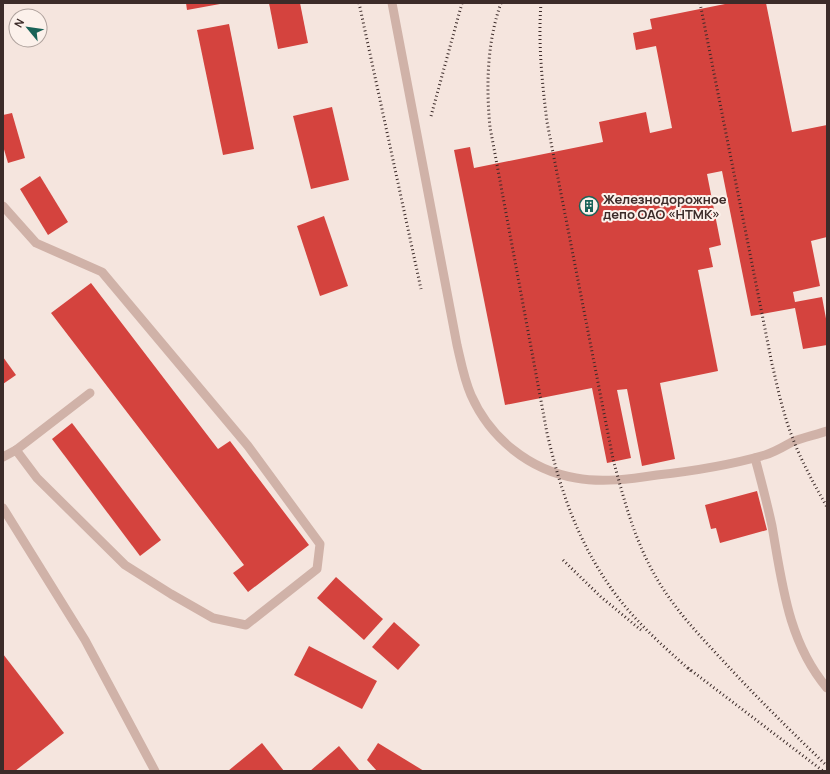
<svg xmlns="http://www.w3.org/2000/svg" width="830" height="774" font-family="Manrope,sans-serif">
<rect width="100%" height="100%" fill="#f5e5de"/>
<!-- building -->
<g fill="#d4433e">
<path d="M186,3H219L220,4L187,10Z"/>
<path d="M269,3H300L308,43L278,49Z"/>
<path d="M730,3H766L792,132L827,125V237L811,241L820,286L793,292L795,302L822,297L827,324V345L803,349L795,308L751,316L722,171L707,174L721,245L709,248L713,267L698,270L718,371L660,383L675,459L642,466L627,389L617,390L631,458L607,463L592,388L505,405L454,150L470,147L474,168L603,142L599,122L646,112L650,133L672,128L656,46L636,50L633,33L652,29L650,19Z"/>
<path d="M229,24L254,149L223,155L197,30Z"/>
<path d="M332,107L349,180L311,189L293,116Z"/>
<path d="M12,113L25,158L8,163L3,146V115Z"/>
<path d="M40,176L68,222L48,235L20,189Z"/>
<path d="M324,216L348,286L320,296L297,226Z"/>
<path d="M91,283L218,449L230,441L309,545L248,592L233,573L244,565L51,313Z"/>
<path d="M3,357L16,375L3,384Z"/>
<path d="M72,423L161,540L140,556L52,439Z"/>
<path d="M757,491L767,530L720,543L716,528L711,529L705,505Z"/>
<path d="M336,577L383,619L364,640L317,598Z"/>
<path d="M394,622L420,645L398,670L372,647Z"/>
<path d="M309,646L377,681L362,709L294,675Z"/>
<path d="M3,654L64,733L15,771H3Z"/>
<path d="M262,743L284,771H228Z"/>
<path d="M378,743L424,771H377L367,760Z"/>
<path d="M339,746L360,771H310Z"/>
</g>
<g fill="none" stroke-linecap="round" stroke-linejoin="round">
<!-- lane -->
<g stroke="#d0b2a8" stroke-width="9">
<path d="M392,3L457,345C461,362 464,379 471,395C490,438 529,470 576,478C602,483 631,479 657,475C693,471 730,465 765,455C775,452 783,447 792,442C803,437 816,435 827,431"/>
<path d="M3,206L36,243L102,272L248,446L320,544L317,569L246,625L213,618L171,594L125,565L37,478L16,450L3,457"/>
<path d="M16,450L90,393"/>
<path d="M755,458C761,480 767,503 772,526C782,583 788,642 827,688"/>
<path d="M3,508L85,640L155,771"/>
</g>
<!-- rail -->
<g stroke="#3c2b29" stroke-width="3" stroke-dasharray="1 3" stroke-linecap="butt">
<path d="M359,3L421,289"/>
<path d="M501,3C487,42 486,86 490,127L547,433C561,493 579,545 616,595C638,624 665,648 691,671"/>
<path d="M541,3C538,43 542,82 547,122L613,459C623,496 633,535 652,570C671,606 699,635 727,665C759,700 793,733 827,766"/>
<path d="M700,3L772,364C776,380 779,396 784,412C793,446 810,477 827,507"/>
<path d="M431,116L462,3"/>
<path d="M563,560L601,597L641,630"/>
<path d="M688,668L823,771"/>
</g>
</g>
<!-- icons -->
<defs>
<symbol id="building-ring" viewBox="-11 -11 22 22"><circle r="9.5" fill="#fcf1eb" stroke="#196358" stroke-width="1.5"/><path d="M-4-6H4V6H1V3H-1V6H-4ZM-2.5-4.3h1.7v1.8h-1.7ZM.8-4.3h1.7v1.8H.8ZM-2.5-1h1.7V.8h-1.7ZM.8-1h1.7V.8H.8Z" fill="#196358"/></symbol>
</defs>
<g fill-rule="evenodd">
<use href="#building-ring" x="578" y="195" width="22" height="22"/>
</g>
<g text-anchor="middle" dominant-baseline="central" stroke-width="4" stroke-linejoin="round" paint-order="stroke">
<!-- poi labels -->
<g font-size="13" font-weight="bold" fill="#3c2b29" stroke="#fcf1eb" text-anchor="start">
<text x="603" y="199">Железнодорожное<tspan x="603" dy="15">депо ОАО «НТМК»</tspan></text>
</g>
</g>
<!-- border -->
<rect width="830" height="774" fill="none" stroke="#3c2b29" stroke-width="8"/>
<!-- north arrow -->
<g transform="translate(28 28) rotate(299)"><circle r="19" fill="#fcf1eb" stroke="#afa29d"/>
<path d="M0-3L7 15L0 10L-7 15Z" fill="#196358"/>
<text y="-6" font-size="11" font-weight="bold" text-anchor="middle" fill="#3c2b29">N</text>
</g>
</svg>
